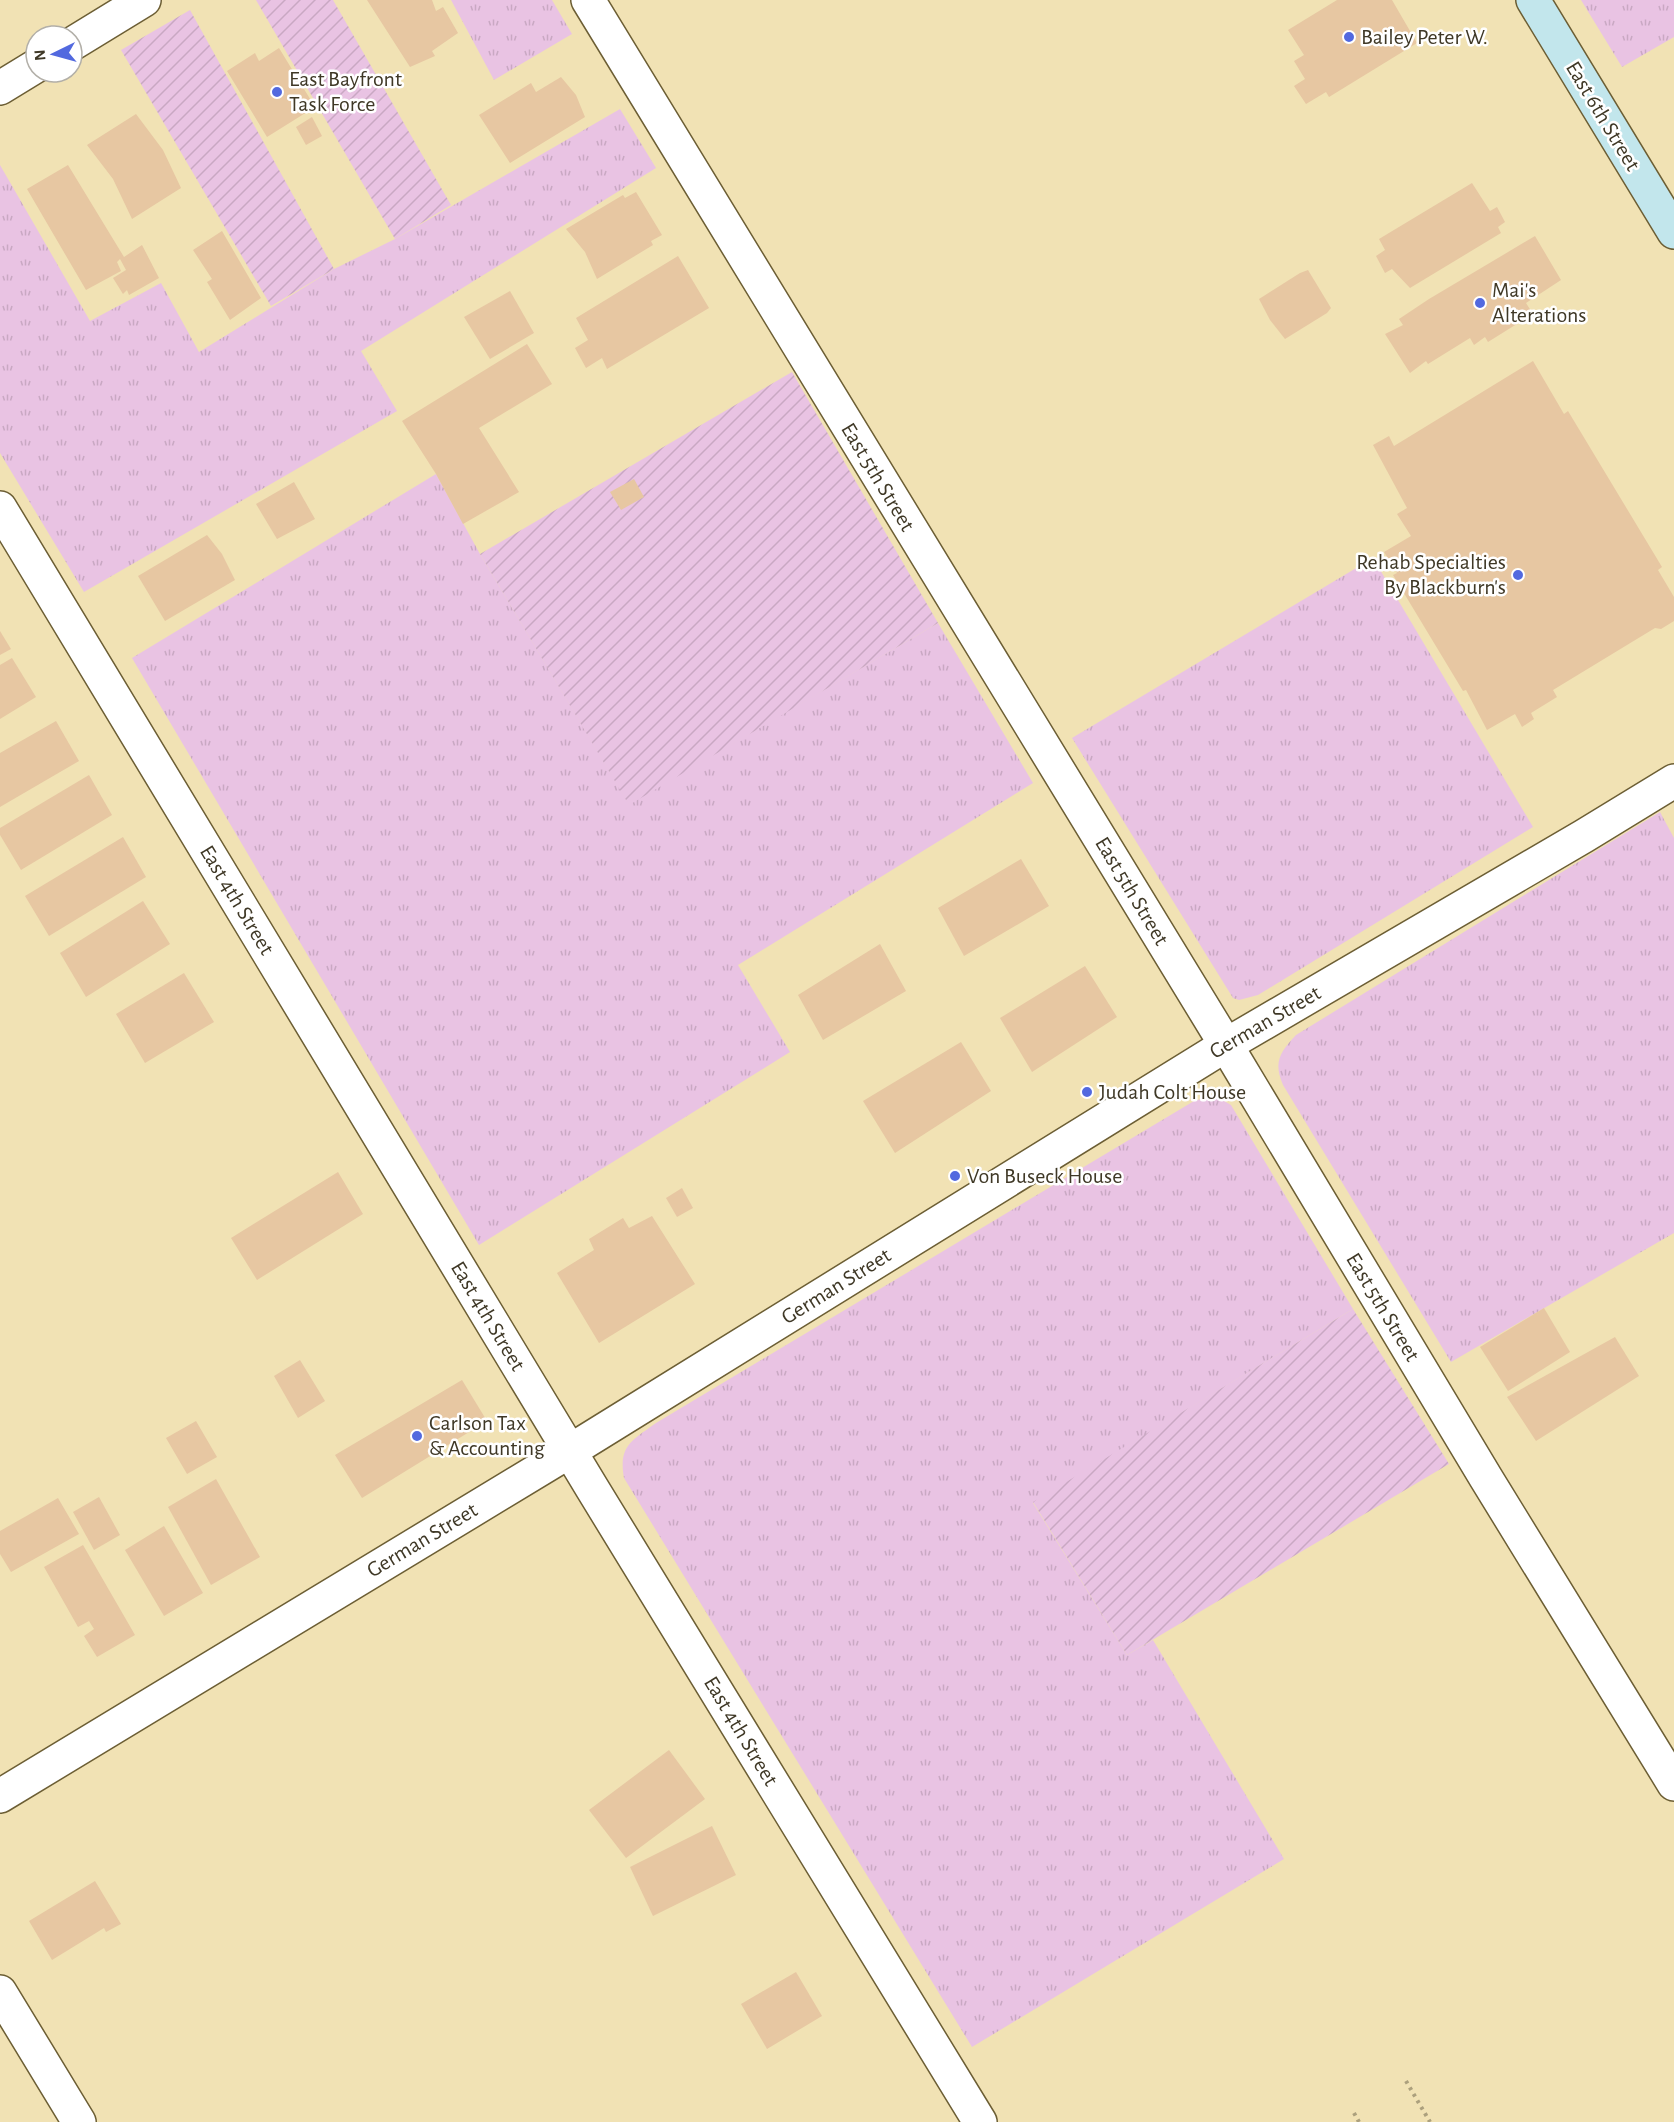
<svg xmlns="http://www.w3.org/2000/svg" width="1674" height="2122" font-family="'Alegreya Sans',sans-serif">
<defs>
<pattern id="grass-tufts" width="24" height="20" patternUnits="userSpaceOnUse" patternTransform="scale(1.5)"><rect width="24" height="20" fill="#e9c3e3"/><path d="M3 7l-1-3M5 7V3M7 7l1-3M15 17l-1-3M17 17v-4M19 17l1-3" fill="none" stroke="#c9a8c3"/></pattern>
<pattern id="garden-furrows" width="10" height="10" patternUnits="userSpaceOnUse" patternTransform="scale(1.5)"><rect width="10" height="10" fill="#e9c3e3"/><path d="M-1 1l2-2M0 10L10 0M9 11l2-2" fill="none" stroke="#c9a8c3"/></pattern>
</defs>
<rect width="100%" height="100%" fill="#f1e2b4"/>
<!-- grass -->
<g fill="url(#grass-tufts)">
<path d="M451,0H552L572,34L494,80Z"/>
<path d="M1581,0H1674V37L1622,67Z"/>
<path d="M620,109L656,168L361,351L397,411L84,592L0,453V165L90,321L161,283L199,352L334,269L395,239Z"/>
<path d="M436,474L480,554L629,804L938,623L1033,783L738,965L790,1052L479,1245L132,658Z"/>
<path d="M1373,558L1533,827L1258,995L1239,1000L1233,998L1072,738Z"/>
<path d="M1660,812L1674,838V1233L1451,1362L1283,1085C1273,1062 1280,1052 1296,1035Z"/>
<path d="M1208,1097L1219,1098L1231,1105L1353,1309L1033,1503L1127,1655L1153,1640L1284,1859L972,2047L624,1478C618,1445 633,1440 656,1423L1194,1101Z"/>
</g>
<!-- garden -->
<g fill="url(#garden-furrows)">
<path d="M256,0H333L451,205L395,239Z"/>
<path d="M190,10L334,269L271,306L121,50Z"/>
<path d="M792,372L938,623L629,805L480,554Z"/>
<path d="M1353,1309L1449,1464L1127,1655L1033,1502Z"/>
</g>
<!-- building -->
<g fill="#e7c7a2">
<path d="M367,0H432L436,11L443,7L458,33L432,51L435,56L410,67Z"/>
<path d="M1337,0H1392L1417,43L1329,97L1326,92L1306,104L1294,86L1305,79L1294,61L1304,55L1288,30Z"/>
<path d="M279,48L315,107L267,137L227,71L255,53L259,61Z"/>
<path d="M561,77L576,95L585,117L510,163L479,115L531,83L536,92Z"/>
<path d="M136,114L163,150L181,188L132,219L113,179L87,145Z"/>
<path d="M312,117L322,136L306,145L296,127Z"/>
<path d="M68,165L124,257L142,245L159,278L129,295L127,290L123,294L113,278L126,270L120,259L117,262L121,271L86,290L27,189Z"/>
<path d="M1472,183L1490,211L1497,207L1505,222L1498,227L1501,233L1410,288L1392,269L1385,273L1376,256L1385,250L1379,239Z"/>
<path d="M636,192L662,235L651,241L653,245L597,279L585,252L566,229L623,195L625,198Z"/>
<path d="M222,231L261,298L230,320L207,282L212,279L193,250Z"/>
<path d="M1535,236L1561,280L1526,303L1533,314L1488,342L1485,337L1474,345L1470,338L1428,364L1426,361L1410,373L1385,334L1403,325L1399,319L1429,299Z"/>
<path d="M678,256L709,308L607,369L602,358L586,368L575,348L588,340L576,318Z"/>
<path d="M1308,270L1331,308L1327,313L1285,339L1270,320L1259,299L1300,273Z"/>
<path d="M510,291L534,333L490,359L464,317Z"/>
<path d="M527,344L552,384L479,428L519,492L463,524L436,474L402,421Z"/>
<path d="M1533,361L1564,414L1568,411L1662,567L1658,570L1674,597V621L1661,629L1655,628L1553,690L1557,697L1531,713L1534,719L1522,727L1515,714L1487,730L1466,690L1463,691L1393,575L1397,573L1384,552L1411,536L1397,514L1407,508L1373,445L1389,436L1394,446Z"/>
<path d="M634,479L644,497L621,510L610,492Z"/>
<path d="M294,482L315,519L277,539L256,504Z"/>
<path d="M207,535L222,554L235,580L165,621L138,576Z"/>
<path d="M0,631L11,649L0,655Z"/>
<path d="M12,658L36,697L0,719V665Z"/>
<path d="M56,721L79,761L0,807V753Z"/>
<path d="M89,775L112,815L21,870L0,835V828Z"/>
<path d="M123,837L146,877L49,936L25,896Z"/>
<path d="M1021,859L1049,906L964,956L938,908Z"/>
<path d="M143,901L170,944L86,997L60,953Z"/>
<path d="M880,944L906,991L823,1040L798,995Z"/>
<path d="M1085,966L1117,1017L1032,1072L1000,1018Z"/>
<path d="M184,973L214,1022L145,1063L116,1014Z"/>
<path d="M961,1042L991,1091L895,1153L863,1101Z"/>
<path d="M338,1172L363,1214L257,1280L231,1238Z"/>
<path d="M682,1188L693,1208L677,1217L666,1198Z"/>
<path d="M652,1216L695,1284L599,1343L557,1273L594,1250L589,1239L623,1218L629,1228Z"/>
<path d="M1544,1308L1570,1352L1508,1391L1480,1347Z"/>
<path d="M1615,1337L1639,1376L1536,1441L1507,1397Z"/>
<path d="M300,1360L325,1401L298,1418L274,1376Z"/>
<path d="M462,1380L487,1421L362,1498L335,1455Z"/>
<path d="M196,1421L217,1457L187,1474L166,1438Z"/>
<path d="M216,1479L260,1557L211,1585L168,1507Z"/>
<path d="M99,1497L120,1535L94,1550L73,1512Z"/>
<path d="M58,1498L79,1534L11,1572L0,1554V1531Z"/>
<path d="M164,1526L203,1593L164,1616L125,1550Z"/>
<path d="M83,1545L135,1635L97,1657L84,1636L94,1629L89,1621L78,1627L44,1567Z"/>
<path d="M669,1750L705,1799L626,1858L589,1810Z"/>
<path d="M712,1826L736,1875L653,1916L630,1867Z"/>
<path d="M95,1881L121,1924L106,1932L104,1928L52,1960L29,1921Z"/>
<path d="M796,1972L822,2016L767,2049L741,2004Z"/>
</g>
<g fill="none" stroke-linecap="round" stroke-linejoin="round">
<defs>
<g id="street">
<path d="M588,0L1226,1045L1486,1478L1674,1784"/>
<path d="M72,44L144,0"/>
<path d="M0,88L36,66"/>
<path d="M0,508L592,1488L980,2122"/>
<path d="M0,1796L570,1451L1226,1045L1584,836L1674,781"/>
<path d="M0,1992L79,2122"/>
</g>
<path id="secondary" d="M1533,0L1674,232"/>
</defs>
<!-- street casing -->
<use href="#street" stroke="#6c5e34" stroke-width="36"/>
<!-- secondary casing -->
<use href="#secondary" stroke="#6c5e34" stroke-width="36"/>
<!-- path -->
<g stroke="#aca07d" stroke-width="4" stroke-dasharray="3 4.5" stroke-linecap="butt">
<path d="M1406,2081L1430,2122"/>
<path d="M1354,2113L1359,2122"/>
</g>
<!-- street -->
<use href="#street" stroke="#fff" stroke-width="33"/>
<!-- secondary -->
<use href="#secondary" stroke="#c2e6ec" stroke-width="33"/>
</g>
<!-- markers -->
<g fill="#5269df" stroke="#fff" stroke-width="2">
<circle cx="1349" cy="37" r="6"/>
<circle cx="277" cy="92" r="6"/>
<circle cx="1480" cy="303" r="6"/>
<circle cx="1518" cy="575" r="6"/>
<circle cx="1087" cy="1092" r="6"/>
<circle cx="955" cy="1176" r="6"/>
<circle cx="417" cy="1436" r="6"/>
</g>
<g text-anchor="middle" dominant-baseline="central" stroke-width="5" stroke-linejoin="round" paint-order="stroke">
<!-- poi labels -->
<g font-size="22" fill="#3f3826" stroke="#fff" text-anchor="start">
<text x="1361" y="37">Bailey Peter W.</text>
<text x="289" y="79">East Bayfront<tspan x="289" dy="25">Task Force</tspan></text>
<text x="1492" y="290">Mai's<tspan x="1492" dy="25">Alterations</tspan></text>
<text x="1506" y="562" text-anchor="end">Rehab Specialties<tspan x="1506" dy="25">By Blackburn's</tspan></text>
<text x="1099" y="1092">Judah Colt House</text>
<text x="967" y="1176">Von Buseck House</text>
<text x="429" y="1423">Carlson Tax<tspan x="429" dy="25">&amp; Accounting</tspan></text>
</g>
<!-- street labels -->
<g font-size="22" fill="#3f3826" stroke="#fff">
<text transform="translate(1603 116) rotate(59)">East 6th Street</text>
<text transform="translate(878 477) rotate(59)">East 5th Street</text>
<text transform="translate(1132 891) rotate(59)">East 5th Street</text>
<text transform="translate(237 900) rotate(59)">East 4th Street</text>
<text transform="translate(1265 1022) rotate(-30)">German Street</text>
<text transform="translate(836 1286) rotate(-32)">German Street</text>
<text transform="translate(1383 1307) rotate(59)">East 5th Street</text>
<text transform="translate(488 1316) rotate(59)">East 4th Street</text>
<text transform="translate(422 1540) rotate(-31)">German Street</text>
<text transform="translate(741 1731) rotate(59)">East 4th Street</text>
</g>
</g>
<!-- north arrow -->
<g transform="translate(54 54) rotate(265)"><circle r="28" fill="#ffffff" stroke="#b2afa8" stroke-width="1.5"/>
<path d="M0-4.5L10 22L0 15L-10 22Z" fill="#5269df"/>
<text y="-9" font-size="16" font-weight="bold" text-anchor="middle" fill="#3f3826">N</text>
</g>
</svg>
